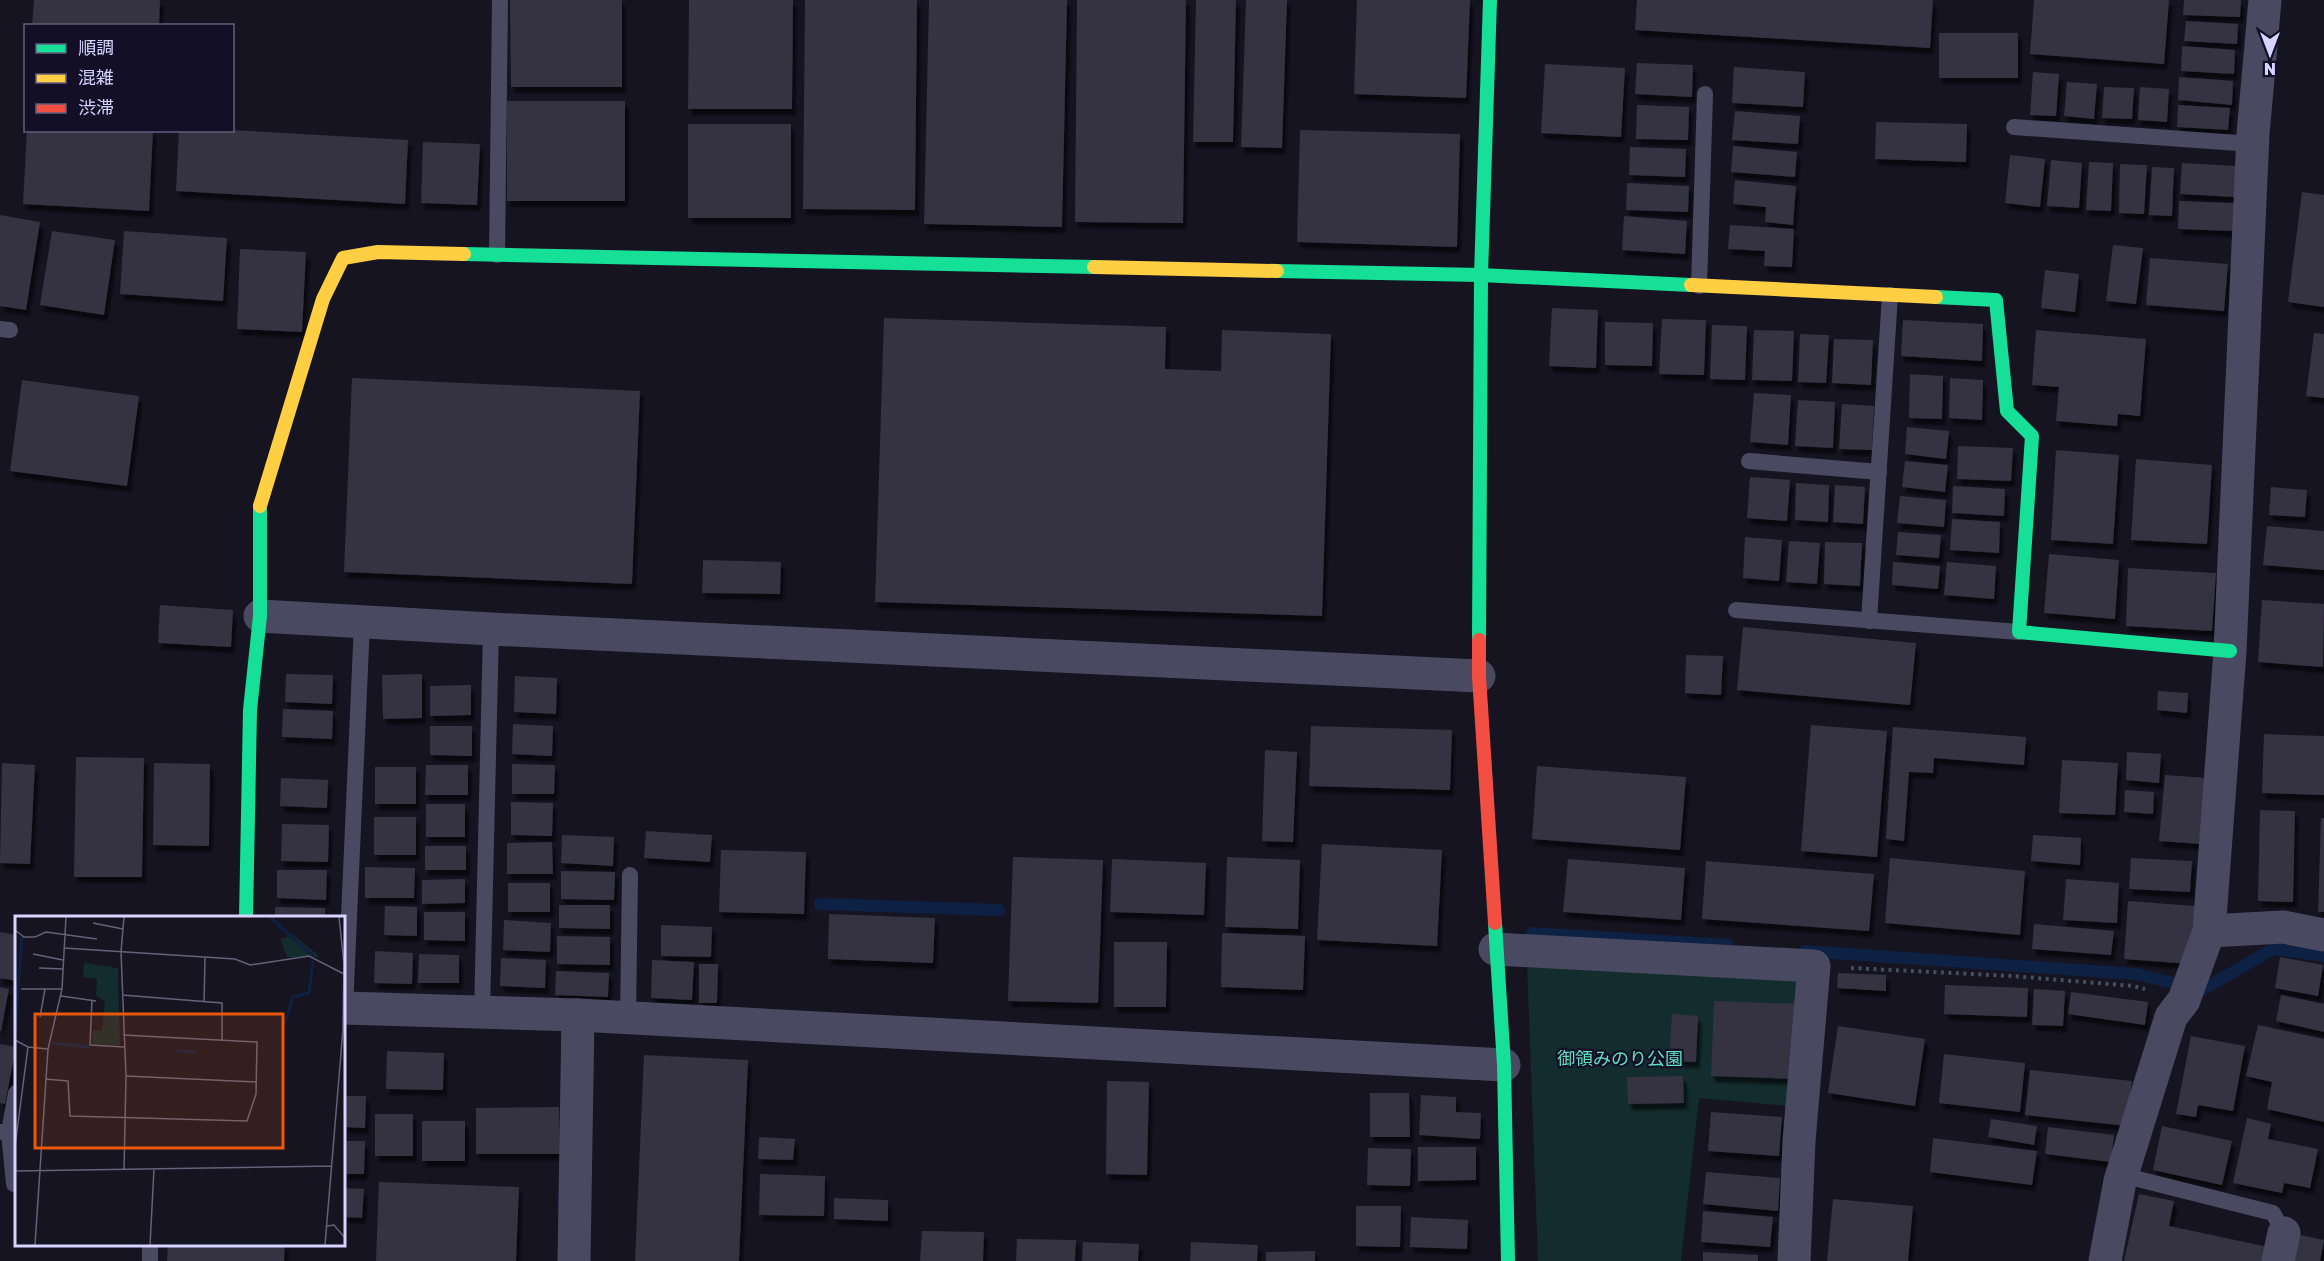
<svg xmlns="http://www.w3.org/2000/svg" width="2324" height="1261" font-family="'Golos Text','Noto Sans JP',sans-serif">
<defs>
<filter id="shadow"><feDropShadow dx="3.5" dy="6" stdDeviation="1.5" flood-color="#0009"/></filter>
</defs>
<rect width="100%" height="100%" fill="#161421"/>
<!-- park -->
<path fill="#132c2d" d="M1527,964L1797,979L1787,1106L1699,1098L1681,1261H1538Z"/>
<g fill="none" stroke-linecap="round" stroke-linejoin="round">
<!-- stream -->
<g stroke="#0d2144" stroke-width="12">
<path d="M820,904L999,910"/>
<path d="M1532,933L1728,945"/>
<path d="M1805,951L2136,974L2202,990L2273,949L2324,956"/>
</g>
</g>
<!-- building -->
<g fill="#343243" filter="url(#shadow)">
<path d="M34,0H160L159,26H32Z"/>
<path d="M510,0H622V87H511Z"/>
<path d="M689,0H793L792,109H688Z"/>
<path d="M805,0H917L915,210L803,209Z"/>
<path d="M929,0H1067L1062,227L924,224Z"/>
<path d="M1077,0H1186L1183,223L1075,222Z"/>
<path d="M1196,0H1236L1233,142H1193Z"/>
<path d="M1246,0H1287L1282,148L1241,147Z"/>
<path d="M1357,0H1470L1466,98L1354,94Z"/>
<path d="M1637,0H1933L1930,48L1635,30Z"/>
<path d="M2034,0H2169L2164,64L2030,54Z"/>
<path d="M2184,0H2241L2240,17L2183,15Z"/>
<path d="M2186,21L2238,24L2237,44L2184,41Z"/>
<rect x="1939" y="33" width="79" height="45"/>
<path d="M2182,46L2235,50L2234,74L2181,71Z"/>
<path d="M1637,63L1693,65L1692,97L1635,94Z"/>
<path d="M1545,64L1625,68L1621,137L1541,133Z"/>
<path d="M1734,67L1805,72L1803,107L1732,103Z"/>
<path d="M2033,72L2059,74L2056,116L2030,115Z"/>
<path d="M2179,77L2233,81L2232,105L2178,100Z"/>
<path d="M2067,82L2097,84L2094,119L2064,116Z"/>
<path d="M2104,87L2134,88L2132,119L2102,118Z"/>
<path d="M2140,87L2169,89L2167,122L2138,120Z"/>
<rect x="507" y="101" width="118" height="100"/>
<path d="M1637,105L1689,107L1688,140L1636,139Z"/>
<path d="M2178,105L2230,108L2228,130L2177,127Z"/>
<path d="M1735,111L1800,116L1798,144L1732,140Z"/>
<path d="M1876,122L1967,124L1966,162L1875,159Z"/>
<rect x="688" y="124" width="103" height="94"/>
<path d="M27,130H153L149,211L23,204Z"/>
<path d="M179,130H232L408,140L405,204L176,191Z"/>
<path d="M1300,130L1460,134L1457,247L1297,242Z"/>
<path d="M423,142L480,144L477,205L421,203Z"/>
<path d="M1733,146L1797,152L1795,177L1731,172Z"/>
<path d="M1630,147L1686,149L1685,177L1629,175Z"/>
<path d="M2010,155L2045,159L2040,207L2005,203Z"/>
<path d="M2051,160L2082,163L2079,208L2047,206Z"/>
<path d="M2089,162L2113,163L2111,211L2086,210Z"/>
<path d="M2182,163L2236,166L2234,197L2180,194Z"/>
<path d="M2120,164L2147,165L2144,214L2119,213Z"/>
<path d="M2152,167L2174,168L2172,216L2149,215Z"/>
<path d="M1735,180L1796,186L1793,225L1765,222L1766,207L1733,204Z"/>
<path d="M1627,183L1689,186L1688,212L1626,210Z"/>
<path d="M2302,192L2324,195V307L2288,302Z"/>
<path d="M2179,201L2234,203L2233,231L2178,229Z"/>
<path d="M0,215L40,222L26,310L0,306Z"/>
<path d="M1624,216L1687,221L1685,254L1622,250Z"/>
<path d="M1730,225L1794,229L1792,267L1764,266L1765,251L1728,249Z"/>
<path d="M52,231L115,240L104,315L40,305Z"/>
<path d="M124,231L227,238L223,301L120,294Z"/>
<path d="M2113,245L2143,248L2136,304L2106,301Z"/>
<path d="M240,249L306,252L302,332L237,329Z"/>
<path d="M2150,258L2228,264L2224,311L2146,305Z"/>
<path d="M2045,270L2079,274L2075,312L2041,308Z"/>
<path d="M1552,308L1598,310L1596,368L1549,366Z"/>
<path d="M884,318L1166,327L1165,369L1221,371L1222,330L1331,334L1322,616L875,602Z"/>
<path d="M1662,319L1706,320L1704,375L1659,374Z"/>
<path d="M1903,320L1983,324L1982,361L1901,356Z"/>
<path d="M1605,322L1653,323L1652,366L1605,365Z"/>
<path d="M1712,325L1747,326L1745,380L1710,379Z"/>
<path d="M1754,330L1794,331L1792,381L1752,380Z"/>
<path d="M2036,330L2146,339L2140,416L2118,414L2117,426L2056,421L2059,387L2032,385Z"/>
<path d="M2314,333L2324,334V398L2306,396Z"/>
<path d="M1800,334L1829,335L1826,383L1798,382Z"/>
<path d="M1834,339L1873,340L1871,385L1832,383Z"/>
<path d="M1910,374L1943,376L1942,419L1909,418Z"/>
<path d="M352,378L640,391L632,584L344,572Z"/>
<path d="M1950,378L1983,380L1982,420L1949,418Z"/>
<path d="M22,380L139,396L127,486L10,471Z"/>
<path d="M1754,393L1791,395L1788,445L1750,442Z"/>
<path d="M1798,400L1835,402L1833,448L1795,446Z"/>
<path d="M1842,404L1874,406L1872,450L1839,449Z"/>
<path d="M1907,427L1949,431L1946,459L1905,454Z"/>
<path d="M1958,446L2013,448L2011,481L1957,479Z"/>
<path d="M2056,450L2119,455L2113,544L2051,540Z"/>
<path d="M2136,459L2212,465L2207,544L2131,540Z"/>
<path d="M1905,461L1948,465L1945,492L1902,487Z"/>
<path d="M1750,477L1790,480L1787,521L1747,518Z"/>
<path d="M1796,483L1829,485L1828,522L1795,520Z"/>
<path d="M1835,485L1865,487L1863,524L1833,522Z"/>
<path d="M1953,486L2005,489L2004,516L1952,513Z"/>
<path d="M2271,487L2307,490L2305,517L2269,515Z"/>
<path d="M1900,496L1946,500L1944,527L1897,523Z"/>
<path d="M1952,519L2000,522L1999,553L1950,550Z"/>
<path d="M2267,526L2324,531V570L2263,565Z"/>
<path d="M1898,532L1941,535L1939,558L1896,555Z"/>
<path d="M1745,537L1782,540L1779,581L1743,578Z"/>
<path d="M1789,541L1820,543L1817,584L1786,582Z"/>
<path d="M1825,542L1862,543L1860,586L1824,584Z"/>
<path d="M2049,554L2119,560L2115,619L2044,613Z"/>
<path d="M703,560L781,562L780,594L702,593Z"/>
<path d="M1893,562L1940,566L1938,589L1892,585Z"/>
<path d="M1947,562L1996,566L1994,599L1944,595Z"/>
<path d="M2128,568L2216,573L2212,631L2126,626Z"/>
<path d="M2262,600L2324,604L2323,667L2258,662Z"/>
<path d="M160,605L233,610L231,647L158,643Z"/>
<path d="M1743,627L1916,643L1910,705L1737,690Z"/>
<path d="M1686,655L1723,656L1721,695L1685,693Z"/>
<path d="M286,674L333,675L332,704L285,702Z"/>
<path d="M422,674V718L383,719L382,675Z"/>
<path d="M515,676L557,678L556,714L514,712Z"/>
<path d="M471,685V715L430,716V686Z"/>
<path d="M2158,691L2188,693L2187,713L2157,710Z"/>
<path d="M283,709L333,711L332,739L282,737Z"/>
<path d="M513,724L553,726L552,756L512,754Z"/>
<path d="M1811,725L1887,731L1877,857L1801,851Z"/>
<path d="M430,726H472V756L430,755Z"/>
<path d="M1311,726L1452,730L1450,790L1309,786Z"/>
<path d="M1893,727L2026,737L2024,765L1934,758L1933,773L1909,772L1904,841L1886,839Z"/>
<path d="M2264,734L2324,736V795L2262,793Z"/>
<path d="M1265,750L1297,752L1293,842L1262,841Z"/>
<path d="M2127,752L2161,754L2159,783L2126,780Z"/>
<path d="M76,757L144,758L142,877H74Z"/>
<path d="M2062,760L2118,763L2115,815L2059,813Z"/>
<path d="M2,763L35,765L30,864L0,863Z"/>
<path d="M154,763L210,764L209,846L153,845Z"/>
<path d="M512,764L555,765L554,794H512Z"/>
<path d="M426,765H468V795H425Z"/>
<path d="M1537,766L1686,777L1680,850L1532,839Z"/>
<rect x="375" y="767" width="41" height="37"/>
<path d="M2165,775L2207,778L2201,844L2159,841Z"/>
<path d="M281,778L328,780L327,808L280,806Z"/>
<path d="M2125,790L2154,792L2153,814L2124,812Z"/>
<path d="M511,802L553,803L552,836L511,835Z"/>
<rect x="426" y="804" width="39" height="33"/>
<path d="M2260,810L2295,811L2293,902L2258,901Z"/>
<rect x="374" y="817" width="42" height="38"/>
<path d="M2321,818H2324V912H2318Z"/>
<path d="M282,824L329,825L328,862L281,861Z"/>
<path d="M646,831L712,835L710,862L644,858Z"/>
<path d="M562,835L614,837L613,866L561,863Z"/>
<path d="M2033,835L2081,838L2080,865L2031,861Z"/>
<path d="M552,842L553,874H507V843Z"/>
<path d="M1322,844L1442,850L1437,946L1317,940Z"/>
<rect x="425" y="846" width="41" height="24"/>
<path d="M721,850L806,852L804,914L719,912Z"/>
<path d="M1013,857L1103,860L1098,1003L1008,1001Z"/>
<path d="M1227,857L1300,860L1298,929L1225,927Z"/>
<path d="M1890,858L2025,871L2020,935L1885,923Z"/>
<path d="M2131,858L2192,861L2190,892L2129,889Z"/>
<path d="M1112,859L1206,863L1204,915L1110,912Z"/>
<path d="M1568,859L1685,868L1681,920L1563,912Z"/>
<path d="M1706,861L1874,874L1869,931L1702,919Z"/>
<path d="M365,867L415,868L414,898H365Z"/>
<path d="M277,870H327L326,900L277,898Z"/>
<path d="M561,871L615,872L614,900L561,899Z"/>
<path d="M465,879V903L422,904V880Z"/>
<path d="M2066,879L2119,883L2117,923L2063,920Z"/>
<rect x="508" y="883" width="42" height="29"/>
<path d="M2128,901L2195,906L2191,964L2124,959Z"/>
<path d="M559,905H610V929L559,928Z"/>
<path d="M385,906L417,907V936L384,935Z"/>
<path d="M275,907L325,908V918H275Z"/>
<path d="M424,912H465V941L424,940Z"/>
<path d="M829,914L935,918L933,963L828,959Z"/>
<path d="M504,920L551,923L550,952L503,950Z"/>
<path d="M2034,924L2114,931L2111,955L2032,949Z"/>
<path d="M661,925L712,927L711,957L661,956Z"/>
<path d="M0,932L16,935V981L0,978Z"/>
<path d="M1222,933L1305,936L1303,990L1221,987Z"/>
<path d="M557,936L610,937V965L557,964Z"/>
<path d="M1114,942H1167L1166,1007H1114Z"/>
<path d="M375,951L413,953L412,984L374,983Z"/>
<path d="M419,954L459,955V983H418Z"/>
<path d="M2280,957L2323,965L2318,996L2275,988Z"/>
<path d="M501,958L546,960L545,988L500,986Z"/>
<path d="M652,960L694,962L692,1000L651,998Z"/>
<path d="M699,964H718L717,1003H699Z"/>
<path d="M556,971L609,973L608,997L555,995Z"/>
<path d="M1838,973L1886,975V991L1837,988Z"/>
<path d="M1945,985L2028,988L2027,1017L1944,1014Z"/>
<path d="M0,987L9,989L1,1031H0Z"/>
<path d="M2034,989L2065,991L2063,1026L2032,1025Z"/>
<path d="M2071,992L2148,1002L2145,1025L2068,1014Z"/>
<path d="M2281,995L2324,1004V1032L2276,1021Z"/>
<path d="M1714,1001L1801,1004L1798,1079L1711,1076Z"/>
<path d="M1672,1014L1698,1016L1696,1062L1669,1061Z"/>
<path d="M2258,1025L2324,1039V1122L2267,1109L2272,1082L2246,1076Z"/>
<path d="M1838,1026L1925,1039L1915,1106L1828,1093Z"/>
<path d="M2191,1036L2245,1046L2233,1111L2198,1105L2196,1117L2176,1114Z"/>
<path d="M0,1044L16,1047L5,1104L0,1103Z"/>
<path d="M387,1051L444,1053L443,1090L386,1089Z"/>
<path d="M1944,1054L2025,1063L2020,1112L1939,1103Z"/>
<path d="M644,1055L748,1060L739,1261H635Z"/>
<path d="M2030,1070L2132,1081L2127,1126L2025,1115Z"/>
<path d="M1683,1076L1684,1103L1628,1104L1627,1077Z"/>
<path d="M1107,1081L1149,1082L1147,1175L1106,1174Z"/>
<path d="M1370,1093H1409L1410,1137H1370Z"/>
<path d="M1421,1095L1456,1097V1112L1481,1113L1480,1139L1419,1135Z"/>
<path d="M344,1096H366L365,1128L344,1127Z"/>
<path d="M559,1107L560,1154H476V1108Z"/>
<path d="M1711,1112L1782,1117L1779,1156L1708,1151Z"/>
<rect x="375" y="1114" width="38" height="42"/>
<path d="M2247,1118L2271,1124L2268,1139L2318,1149L2310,1188L2284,1183L2282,1193L2233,1183Z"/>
<path d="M1991,1119L2037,1126L2034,1145L1988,1137Z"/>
<rect x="422" y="1121" width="43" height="40"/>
<path d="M2162,1126L2232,1141L2222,1185L2153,1170Z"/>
<path d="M2048,1127L2114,1135L2111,1162L2045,1154Z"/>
<path d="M759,1137L795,1139L793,1160L758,1159Z"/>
<path d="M1933,1138L2037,1151L2032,1185L1930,1172Z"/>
<path d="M344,1141H365L364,1174H344Z"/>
<path d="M1418,1147H1476V1180L1418,1181Z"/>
<path d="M1368,1148L1411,1149L1410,1186L1367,1185Z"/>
<path d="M1706,1172L1780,1178L1778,1211L1703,1204Z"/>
<path d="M760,1174L825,1176L824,1216L759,1215Z"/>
<path d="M379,1182L519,1187L516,1261H376Z"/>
<path d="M344,1188L364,1189L362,1218L344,1217Z"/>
<path d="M2139,1194L2174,1201L2169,1226L2273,1248L2270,1261H2124Z"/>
<path d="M834,1198L888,1200V1221L834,1219Z"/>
<path d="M1833,1199L1913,1206L1908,1261H1827Z"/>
<path d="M1356,1206H1401L1400,1247L1356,1246Z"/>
<path d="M1703,1211L1773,1217L1770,1247L1701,1242Z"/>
<path d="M1411,1217L1468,1220L1467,1249L1410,1247Z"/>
<path d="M922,1231L984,1232L983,1261H920Z"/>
<path d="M2295,1234L2324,1240L2320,1261H2290Z"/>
<path d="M1017,1239L1076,1240L1075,1261H1016Z"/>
<path d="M1083,1242L1139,1244L1138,1261H1082Z"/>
<path d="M1191,1242L1258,1245L1257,1261H1190Z"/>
<path d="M168,1244H285L284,1261H167Z"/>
<path d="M1315,1251V1261H1266V1252Z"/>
<path d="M1703,1252L1758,1255V1261H1703Z"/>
</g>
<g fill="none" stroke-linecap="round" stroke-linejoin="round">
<!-- path -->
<path stroke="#44505f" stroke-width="4" stroke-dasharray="3 4.5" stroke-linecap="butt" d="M1851,968L2012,976L2133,986L2145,989"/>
<!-- lane -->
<g stroke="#4a4962" stroke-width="16">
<path d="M2014,127L2252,144"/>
<path d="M497,255L500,0"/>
<path d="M1699,286L1705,94"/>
<path d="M0,329L10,330"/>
<path d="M1749,461L1879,472"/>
<path d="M1736,610L2019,632"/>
<path d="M1869,621L1890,295"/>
<path d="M345,1008L362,623"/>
<path d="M482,1012L491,629"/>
<path d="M628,1018L630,875"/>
<path d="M0,1132H9L16,1093"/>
<path d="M9,1132L14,1184H16"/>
<path d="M2122,1175L2273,1213L2284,1233"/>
<path d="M150,1261V1244"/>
</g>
<!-- street -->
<g stroke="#4a4962" stroke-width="33">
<path d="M260,616L491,629L1479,676"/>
<path d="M2209,931L2283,927L2324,935"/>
<path d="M1495,949L1814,966L1799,1141L1794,1261"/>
<path d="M344,1008L578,1015L1504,1065"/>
<path d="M574,1261L578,1015"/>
<path d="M2105,1261L2120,1181L2171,1017L2184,1000L2209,931L2230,651L2253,134L2265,0"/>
<path d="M2278,1261L2284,1233"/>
</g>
<!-- fast -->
<g stroke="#16e098" stroke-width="14">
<path d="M464,254L1094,267"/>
<path d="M1277,271L1481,275L1691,285"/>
<path d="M1936,297L1996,300L2007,411L2032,436L2019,632L2230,651"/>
<path d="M1479,640L1481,275L1490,0"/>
<path d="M246,918L250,710L260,616V506"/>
<path d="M1495,923L1504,1065L1508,1261"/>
</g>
<!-- slow -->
<g stroke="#ffcf43" stroke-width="14">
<path d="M1094,267L1277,271"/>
<path d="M1691,285L1936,297"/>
<path d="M260,506L323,299L343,258L378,252L464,254"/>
</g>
<!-- jam -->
<path stroke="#f24e42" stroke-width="14" d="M1479,640V676L1495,923"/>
</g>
<g text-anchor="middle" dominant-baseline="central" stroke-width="4.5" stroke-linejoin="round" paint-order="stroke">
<!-- park labels -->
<g font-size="18" fill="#5fe0c0" stroke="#130f26">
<text x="1620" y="1058">御領みのり公園</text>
</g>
</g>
<!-- overview -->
<g transform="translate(15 916)">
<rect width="330" height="330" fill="#161421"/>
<path d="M278,19L303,39L302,41H272L265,23ZM69,47L103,52L105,129L77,128L78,114L87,115L90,86L81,79L82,63L68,61Z" fill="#132c2d"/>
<path fill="none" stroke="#0d2144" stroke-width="3" d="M255,1L299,41M270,107L278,81L294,77L298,45M0,115L7,21M37,127L74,131M162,135L181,136"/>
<path fill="none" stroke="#64617a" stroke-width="1.5" d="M78,7L108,13M0,14L9,21H20L31,16L82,23M49,32L220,43L235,49L294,40L329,58M18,38L48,44M24,52L48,53M6,73H47M107,79L207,87V124M46,80L81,85M77,84L75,129L109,131M189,86L190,42M25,101L30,73M0,124L13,131L33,133M0,141V163M111,160L241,166M30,163L53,165L55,200L232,205L241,178L242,126L108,119M0,230L13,131M109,254L111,160L106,36L109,1M0,255L317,250M312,310L319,309L330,322M20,329L33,133L47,73L51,1M135,329L139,253M310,329L328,113L329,48L324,1"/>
<path fill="#e8590c" fill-opacity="0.15" stroke="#e8590c" stroke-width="3" d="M20,98H268V232H20Z"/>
<rect width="330" height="330" fill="none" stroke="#d9d4ff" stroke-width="3"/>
</g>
<!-- legend -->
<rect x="24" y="24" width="210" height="108" fill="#130f26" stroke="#625e7d" stroke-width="1.5"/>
<rect x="36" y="44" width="30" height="9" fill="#16e098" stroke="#625e7d" stroke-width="1.5"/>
<text x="78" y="54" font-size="18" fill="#d9d4ff">順調</text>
<rect x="36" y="74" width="30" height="9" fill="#ffcf43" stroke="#625e7d" stroke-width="1.5"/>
<text x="78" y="84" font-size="18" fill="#d9d4ff">混雑</text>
<rect x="36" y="104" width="30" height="9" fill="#f24e42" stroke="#625e7d" stroke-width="1.5"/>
<text x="78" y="114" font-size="18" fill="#d9d4ff">渋滞</text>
<!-- north arrow -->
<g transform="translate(2270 54) rotate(180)" stroke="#130f26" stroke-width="4.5" paint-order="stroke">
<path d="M0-4.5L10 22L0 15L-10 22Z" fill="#d9d4ff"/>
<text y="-9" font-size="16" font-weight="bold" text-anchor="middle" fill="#d9d4ff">N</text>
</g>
</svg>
